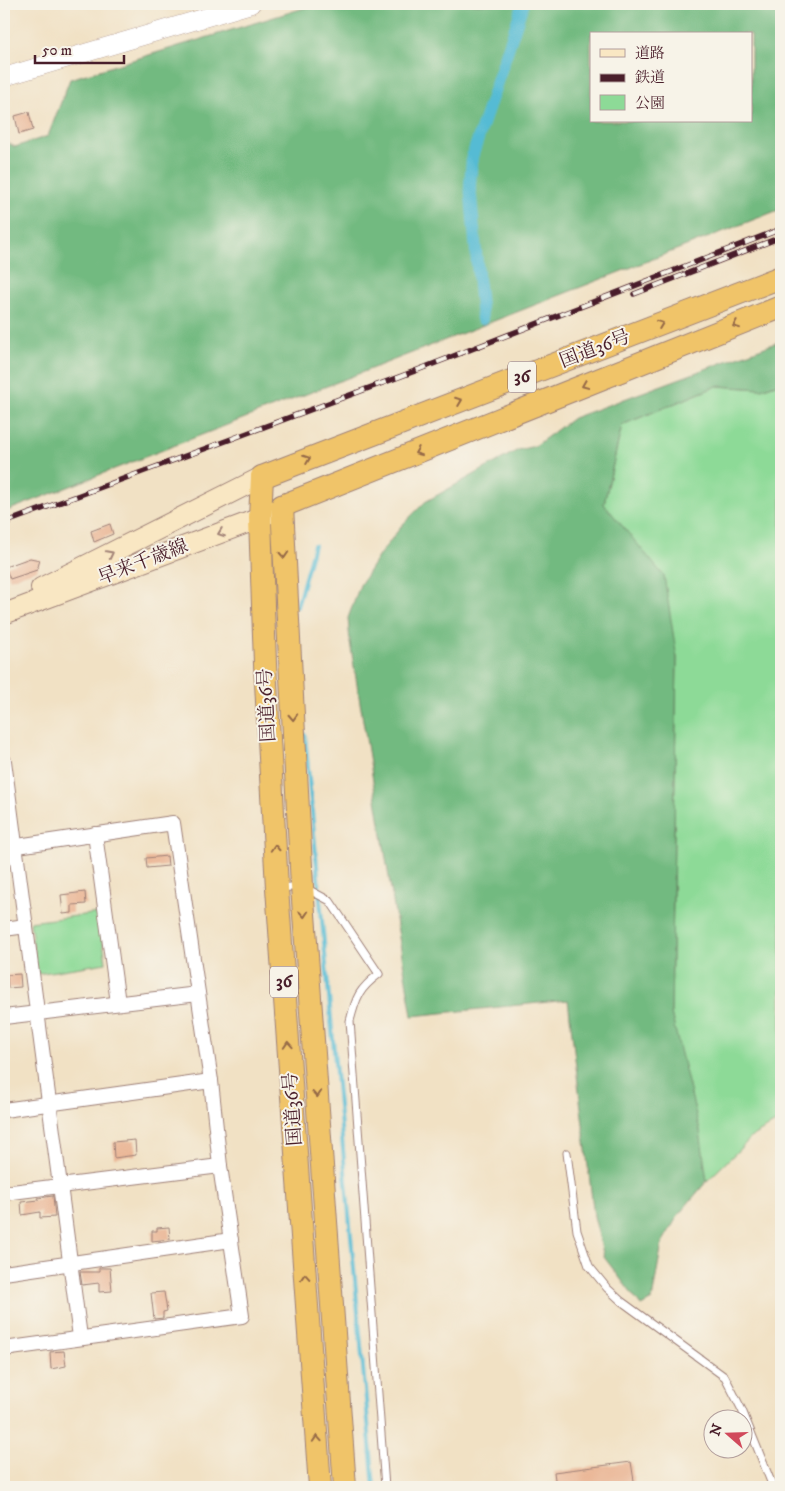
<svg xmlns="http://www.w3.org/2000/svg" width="785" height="1491" font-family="'IM FELL DW Pica','Noto Serif JP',serif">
<rect width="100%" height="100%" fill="#f7f3e8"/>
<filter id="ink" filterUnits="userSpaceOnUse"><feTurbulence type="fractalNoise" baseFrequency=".02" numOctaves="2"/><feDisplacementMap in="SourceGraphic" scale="10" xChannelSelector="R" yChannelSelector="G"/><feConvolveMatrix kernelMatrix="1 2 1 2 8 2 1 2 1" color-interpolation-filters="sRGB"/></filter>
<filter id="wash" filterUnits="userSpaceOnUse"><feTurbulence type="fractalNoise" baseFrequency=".0096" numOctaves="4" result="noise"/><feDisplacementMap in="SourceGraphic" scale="20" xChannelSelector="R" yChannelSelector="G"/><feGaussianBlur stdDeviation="1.12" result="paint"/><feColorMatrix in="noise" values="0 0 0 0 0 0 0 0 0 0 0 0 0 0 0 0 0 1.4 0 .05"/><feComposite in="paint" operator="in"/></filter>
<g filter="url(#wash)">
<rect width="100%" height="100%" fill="#f1e1c4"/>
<!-- green -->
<g fill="#8dda97" stroke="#6c7c61">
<path d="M781,382V1120L754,1135L707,1181L671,1013L677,657L604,504L622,425L717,386L761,389Z"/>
<path d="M99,913L106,963L37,974L30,922Z"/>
</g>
<!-- forest -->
<g fill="#72ba80" stroke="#5e6c56" fill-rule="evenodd">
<path d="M317,4H781V209L4,512V141L15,147L48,136L70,79ZM591,34H751V121H591Z"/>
<path d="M781,341V382L761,389L717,386L622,425L604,504L664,576L677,658L671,1013L700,1131L707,1181L679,1214L662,1243L652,1300L641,1306L604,1257L594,1216L568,1000L412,1016L350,642L348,618L360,585L380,554L404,523L425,502L518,450L535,446L573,418Z"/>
</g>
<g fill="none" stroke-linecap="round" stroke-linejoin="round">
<!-- stream -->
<g stroke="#55bbd4" stroke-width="4">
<path d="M297,607L314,545"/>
<path d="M305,735L374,1487"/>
</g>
<!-- canal -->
<path stroke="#55bbd4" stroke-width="12" d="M482,319L470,185L472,157L523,4"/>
</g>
<g id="blocks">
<!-- building -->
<g fill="#e9b18f">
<path d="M29,112L33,130L19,134L15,116Z"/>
<path d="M110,524L113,534L94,542L91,531Z"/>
<path d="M30,558L40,560L37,570L10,579L5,567Z"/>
<path d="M167,856L168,866L147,868L146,858Z"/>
<path d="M85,892L86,904L72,905V913L63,914L61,895Z"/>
<path d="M20,974L21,987L8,988L7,975Z"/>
<path d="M135,1140L136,1155L114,1158L113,1142Z"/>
<path d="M53,1196L55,1217L40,1218V1212L22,1215L21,1202L39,1200L38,1198Z"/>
<path d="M169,1227L170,1239L152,1241V1231H157V1228Z"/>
<path d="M99,1268H110L112,1291L99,1292V1283L82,1285L80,1272H99Z"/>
<path d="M164,1292L167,1311L163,1312V1318L154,1319L151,1293Z"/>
<path d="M64,1351L66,1366L51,1369L50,1352Z"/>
<path d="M631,1462L635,1487H556L554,1472Z"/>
</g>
</g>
</g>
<g filter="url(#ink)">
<use href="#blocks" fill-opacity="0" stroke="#9e8078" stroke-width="1"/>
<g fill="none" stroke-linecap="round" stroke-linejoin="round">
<defs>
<g id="service">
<path d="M280,888L302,886L330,901L379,974C359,989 356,997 350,1021L385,1487"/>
<path d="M567,1153L577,1231L589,1266L607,1288L621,1301L725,1377L742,1410L773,1487"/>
</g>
<g id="minor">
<path d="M4,761L80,1337"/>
<path d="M95,834L118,1003"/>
<path d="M4,848L173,823L211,1081L220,1166L242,1316L4,1349"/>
<path d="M4,929L26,926"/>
<path d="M4,1017L198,994"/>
<path d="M4,1110L211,1081"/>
<path d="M4,1193L220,1166"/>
<path d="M4,1273L231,1240"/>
</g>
<path id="tertiary" d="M4,77L251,4"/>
<g id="secondary">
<path d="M41,588L262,477"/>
<path d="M4,614L260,518L273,511"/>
</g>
<g id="trunk">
<path d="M262,477L260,518L265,664L277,888L320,1487"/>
<path d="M262,477L781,277"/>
<path d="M282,506L302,886L345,1487"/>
<path d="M282,506L781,307"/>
</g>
</defs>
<!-- service casing -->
<use href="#service" stroke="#9e8078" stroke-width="9"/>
<!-- minor casing -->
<use href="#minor" stroke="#9e8078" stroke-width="16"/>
<!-- tertiary casing -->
<use href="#tertiary" stroke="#9e8078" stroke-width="19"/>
<!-- secondary casing -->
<use href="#secondary" stroke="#9e8078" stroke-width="22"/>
<!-- trunk casing -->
<use href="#trunk" stroke="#9e8078" stroke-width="24"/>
<!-- service -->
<use href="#service" stroke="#fff" stroke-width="7"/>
<!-- minor -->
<use href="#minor" stroke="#fff" stroke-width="14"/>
<!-- tertiary -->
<use href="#tertiary" stroke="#fff" stroke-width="18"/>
<!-- secondary -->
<use href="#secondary" stroke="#f9e7c3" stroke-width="20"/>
<!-- trunk -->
<use href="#trunk" stroke="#f0c469" stroke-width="22"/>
<defs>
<g id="rail">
<path d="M634,294L781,237"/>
<path d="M4,523L415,371L781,229"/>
</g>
</defs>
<!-- rail casing -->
<use href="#rail" stroke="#4a1f2b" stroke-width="5.5"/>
<!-- rail -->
<use href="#rail" stroke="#f7f3e8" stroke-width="4" stroke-dasharray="11" stroke-linecap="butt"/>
</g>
<!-- one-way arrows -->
<defs><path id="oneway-chevron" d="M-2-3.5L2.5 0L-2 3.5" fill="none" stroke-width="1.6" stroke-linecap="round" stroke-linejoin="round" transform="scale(1.25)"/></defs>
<g stroke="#956947">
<use href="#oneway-chevron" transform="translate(660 324) rotate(-21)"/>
<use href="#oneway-chevron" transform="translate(736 325) rotate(158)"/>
<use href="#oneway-chevron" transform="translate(585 385) rotate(158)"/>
<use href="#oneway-chevron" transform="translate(459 401) rotate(-21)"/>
<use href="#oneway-chevron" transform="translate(418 452) rotate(158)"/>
<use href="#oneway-chevron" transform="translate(307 459) rotate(-21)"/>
<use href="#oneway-chevron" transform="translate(284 555) rotate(87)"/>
<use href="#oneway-chevron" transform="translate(293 717) rotate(87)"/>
<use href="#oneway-chevron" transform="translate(275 848) rotate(-93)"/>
<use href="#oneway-chevron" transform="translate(304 914) rotate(86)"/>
<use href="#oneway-chevron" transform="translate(288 1045) rotate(-94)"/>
<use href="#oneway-chevron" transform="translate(317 1094) rotate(86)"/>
<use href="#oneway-chevron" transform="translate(305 1277) rotate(-94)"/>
<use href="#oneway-chevron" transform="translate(317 1439) rotate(-94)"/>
</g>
<g stroke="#a28377">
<use href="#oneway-chevron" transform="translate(221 533) rotate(159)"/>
<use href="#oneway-chevron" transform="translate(110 554) rotate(-27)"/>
</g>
</g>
<g text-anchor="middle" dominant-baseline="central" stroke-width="4" stroke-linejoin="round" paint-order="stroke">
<!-- shield labels -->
<g fill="#f7f3e8" stroke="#7e5f64" stroke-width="1">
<rect x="508" y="361.5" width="28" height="31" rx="4"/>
<rect x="270" y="966.5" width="28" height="31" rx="4"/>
</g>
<g font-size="18" font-weight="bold" fill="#4a1f2b">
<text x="522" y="377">36</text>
<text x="284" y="982">36</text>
</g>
<!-- street labels -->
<g font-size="19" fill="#4a1f2b" stroke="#f7f3e8">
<text transform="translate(595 349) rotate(-21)">国道36号</text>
<text transform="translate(143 562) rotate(-21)">早来千歳線</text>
<text transform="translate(267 705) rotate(-93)">国道36号</text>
<text transform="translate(293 1109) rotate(-94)">国道36号</text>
</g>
</g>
<!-- margin -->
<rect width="785" height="1491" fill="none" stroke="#f7f3e8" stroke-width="20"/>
<!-- legend -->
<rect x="590" y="32" width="162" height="90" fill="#f7f3e8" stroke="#b29e9c"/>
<rect x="600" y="49" width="25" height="8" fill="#f9e7c3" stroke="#b29e9c"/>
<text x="635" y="58" font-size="15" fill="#4a1f2b">道路</text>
<rect x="600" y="74" width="25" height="8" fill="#4a1f2b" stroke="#b29e9c"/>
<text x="635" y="82" font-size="15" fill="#4a1f2b">鉄道</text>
<rect x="600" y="95" width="25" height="15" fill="#8dda97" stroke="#b29e9c"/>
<text x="635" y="108" font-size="15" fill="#4a1f2b">公園</text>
<!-- north arrow -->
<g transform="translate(728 1434) rotate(290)"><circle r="24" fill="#f7f3e8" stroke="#b29e9c"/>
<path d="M0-4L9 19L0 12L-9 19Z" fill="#d1495b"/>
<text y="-8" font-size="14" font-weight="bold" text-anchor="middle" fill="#4a1f2b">N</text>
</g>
<!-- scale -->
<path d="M35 55v8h89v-8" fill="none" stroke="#4a1f2b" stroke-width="2.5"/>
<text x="42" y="55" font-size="15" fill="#4a1f2b" stroke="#f7f3e8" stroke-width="4" paint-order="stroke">50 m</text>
</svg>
